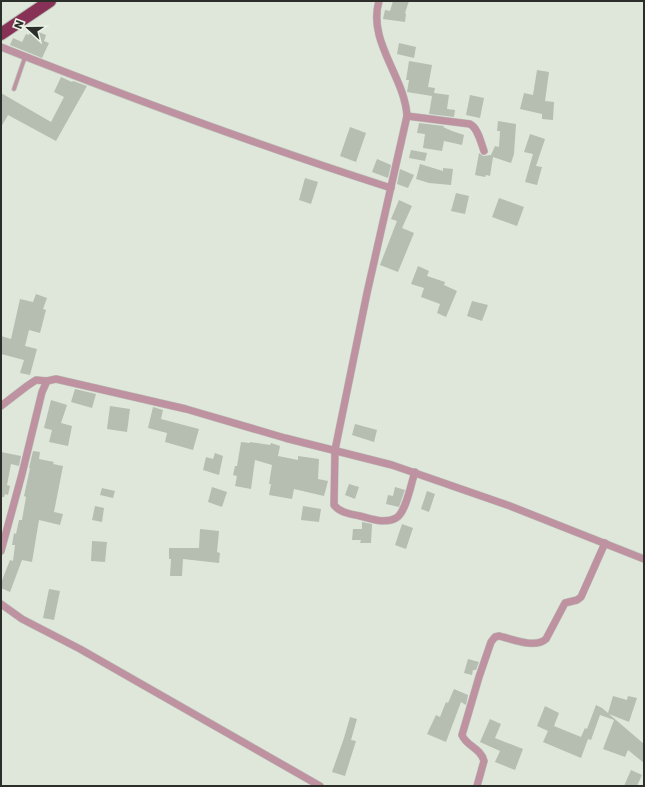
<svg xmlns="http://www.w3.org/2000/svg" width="645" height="787" font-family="Poppins,sans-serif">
<rect width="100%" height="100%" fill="#dfe7db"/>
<!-- building -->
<g fill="#b6bdb1">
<path d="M393,1H409L405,13L406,14L405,22L383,19L385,10L390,11Z"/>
<path d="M31,29L46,35L44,41L49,43L42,58L10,45L13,38L22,42L26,34L29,35Z"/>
<path d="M399,43L416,47L414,58L397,54Z"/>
<path d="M409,61L432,65L428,87L435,88L434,93L449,95L447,109L455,110L454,117L429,114L432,96L407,92L409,80H406Z"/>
<path d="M537,70L549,72L545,101L554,102L553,120L542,119V114L520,109L524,93L533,95Z"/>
<path d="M61,77L72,82L73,81L87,86L56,141L8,115L1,127V93L51,122L64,97L54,92Z"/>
<path d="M470,95L484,98L480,118L466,115Z"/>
<path d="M498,121L516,124L514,154L511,163L493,157L490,176L486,175L485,177L475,175L479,153L483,156L491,155L495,146L499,147L500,131H497Z"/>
<path d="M419,123L444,126L443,127L452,131L464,135L462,145L444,141L442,151L423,148L425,134L417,133Z"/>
<path d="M350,127L366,133L356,162L340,156Z"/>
<path d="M530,134L545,139L536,166L542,167L537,185L525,182L533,154L524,152Z"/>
<path d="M411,150L427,153L425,161L409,158Z"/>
<path d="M377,159L391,165L388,178L372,172Z"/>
<path d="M420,164L443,171V168L453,169L451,185L429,183L416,179Z"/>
<path d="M400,169L414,175L408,188L397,184Z"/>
<path d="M305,178L318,182L311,204L299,200Z"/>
<path d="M456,193L469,196L465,214L451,211Z"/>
<path d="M499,198L524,207L517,226L492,217Z"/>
<path d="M399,200L412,206L402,228L414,233L398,272L380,265L397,221L391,219Z"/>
<path d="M418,266L429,271L427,276L445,282L444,285L457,291L446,317L437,313L440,304L421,297L424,288L411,284Z"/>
<path d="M36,294L47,298L43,309L46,310L40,333L29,330L25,346L37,349L30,375L20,373L24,360L1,354V336L11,339L20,299L33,302Z"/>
<path d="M472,301L488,305L482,321L467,316Z"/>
<path d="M75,389L96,394L92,408L71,402Z"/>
<path d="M51,400L67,405L61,423L72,426L68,446L49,442L52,430L44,428Z"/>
<path d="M110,406L130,409L127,432L107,429Z"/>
<path d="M153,407L163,410L161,419L199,429L193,450L165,442L167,433L148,428Z"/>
<path d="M355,424L377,430L374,442L352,435Z"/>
<path d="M241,442L250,443V442L270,445L271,443L280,446L278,456L298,460V456L319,459L318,479L328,481L324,496L294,489L292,499L269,495L271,484H269L272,465L255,460L251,489L235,486L237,476L233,475L235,466H237Z"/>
<path d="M33,451L40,452L39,459L54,462L53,464L63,466L54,512L63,514L60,525L39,520L32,562L22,560L10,592L1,588V583L10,560L13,561L15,545H12L14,533L16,534L19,520H22L26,497L24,496L30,468H29Z"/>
<path d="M1,452L21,456L19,466L11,464L7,485L10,486L8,495L5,494L4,497H1Z"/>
<path d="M215,453L223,456L219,475L203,470L206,457L213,459Z"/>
<path d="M349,484L359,487L355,499L345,495Z"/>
<path d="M212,487L227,492L222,507L208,502Z"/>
<path d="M395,487L405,490L399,507L386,504L388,495L393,496Z"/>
<path d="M102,488L115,491L113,498L100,495Z"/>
<path d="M427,491L435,494L429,512L421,509Z"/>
<path d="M95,506L104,508L102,522L92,520Z"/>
<path d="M303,506L321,509L319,522L301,520Z"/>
<path d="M362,522L372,524L371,543H360L361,540H352L353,529H362Z"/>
<path d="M402,524L413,528L406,549L395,545Z"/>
<path d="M200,529L219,531L217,552L220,553L219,563L183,559L182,576H170L171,559H169V548H199Z"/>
<path d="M92,541L107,542L105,562L91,561Z"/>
<path d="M49,589L60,591L54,620L43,618Z"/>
<path d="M468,659L479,662L476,670H473L472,675L464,673Z"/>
<path d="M454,689L468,695L466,705L461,702L446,742L427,734L436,715L440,717L446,702L448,703Z"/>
<path d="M613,696L627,700L628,696L637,698L629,722L609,714L644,744V763L628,750L625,757L603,749L614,720L600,715L591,740L588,739L581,758L543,742L548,731L537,726L545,706L559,713L554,726L581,737L585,728L587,729L596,705L602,708L608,713Z"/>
<path d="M350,717L357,719L351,740L356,741L345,776L332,772L344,738Z"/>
<path d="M490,719L501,724L495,738L523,749L515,770L495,762L500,751L480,742Z"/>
<path d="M631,770L642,775L637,786H624Z"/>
</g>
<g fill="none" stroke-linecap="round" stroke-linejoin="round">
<defs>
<path id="lane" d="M14,89L25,57"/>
<g id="street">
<path d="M379,1C367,41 405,77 407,116L367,293L335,450L334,505C340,513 351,514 360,516C370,519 386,524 396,518C406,513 411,483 415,472"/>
<path d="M1,47C130,98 260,146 391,188"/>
<path d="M407,116L470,124C478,128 481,143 484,151"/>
<path d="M1,406L27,386L36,380L47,381"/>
<path d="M1,551L22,474L42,392L47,381L56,379L186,409L285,438L392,465L510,506L644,559"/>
<path d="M1,604L22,619L80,649L320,786"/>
<path d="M477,786L484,761C481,748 466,746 462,735L479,677L491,642L495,637L499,636C512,639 535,649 546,639L565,603L577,600L581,597L605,543"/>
</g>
<path id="highway" d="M1,34L50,1"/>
</defs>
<!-- lane casing -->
<use href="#lane" stroke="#bbc2b8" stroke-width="5"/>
<!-- street casing -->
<use href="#street" stroke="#bbc2b8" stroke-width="8"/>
<!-- highway casing -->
<use href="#highway" stroke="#bbc2b8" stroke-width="14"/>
<!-- lane -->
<use href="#lane" stroke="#be92a1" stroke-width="3.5"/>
<!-- street -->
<use href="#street" stroke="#be92a1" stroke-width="7"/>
<!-- highway -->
<use href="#highway" stroke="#883156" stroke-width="12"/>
</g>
<!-- border -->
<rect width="645" height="787" fill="none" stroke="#2c2e2a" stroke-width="4"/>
<!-- north arrow -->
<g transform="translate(28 28) rotate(291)" stroke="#edf4e8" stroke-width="3" paint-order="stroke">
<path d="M0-3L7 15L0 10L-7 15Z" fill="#2c2e2a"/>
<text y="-6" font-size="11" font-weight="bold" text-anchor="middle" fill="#2c2e2a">N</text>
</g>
</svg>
